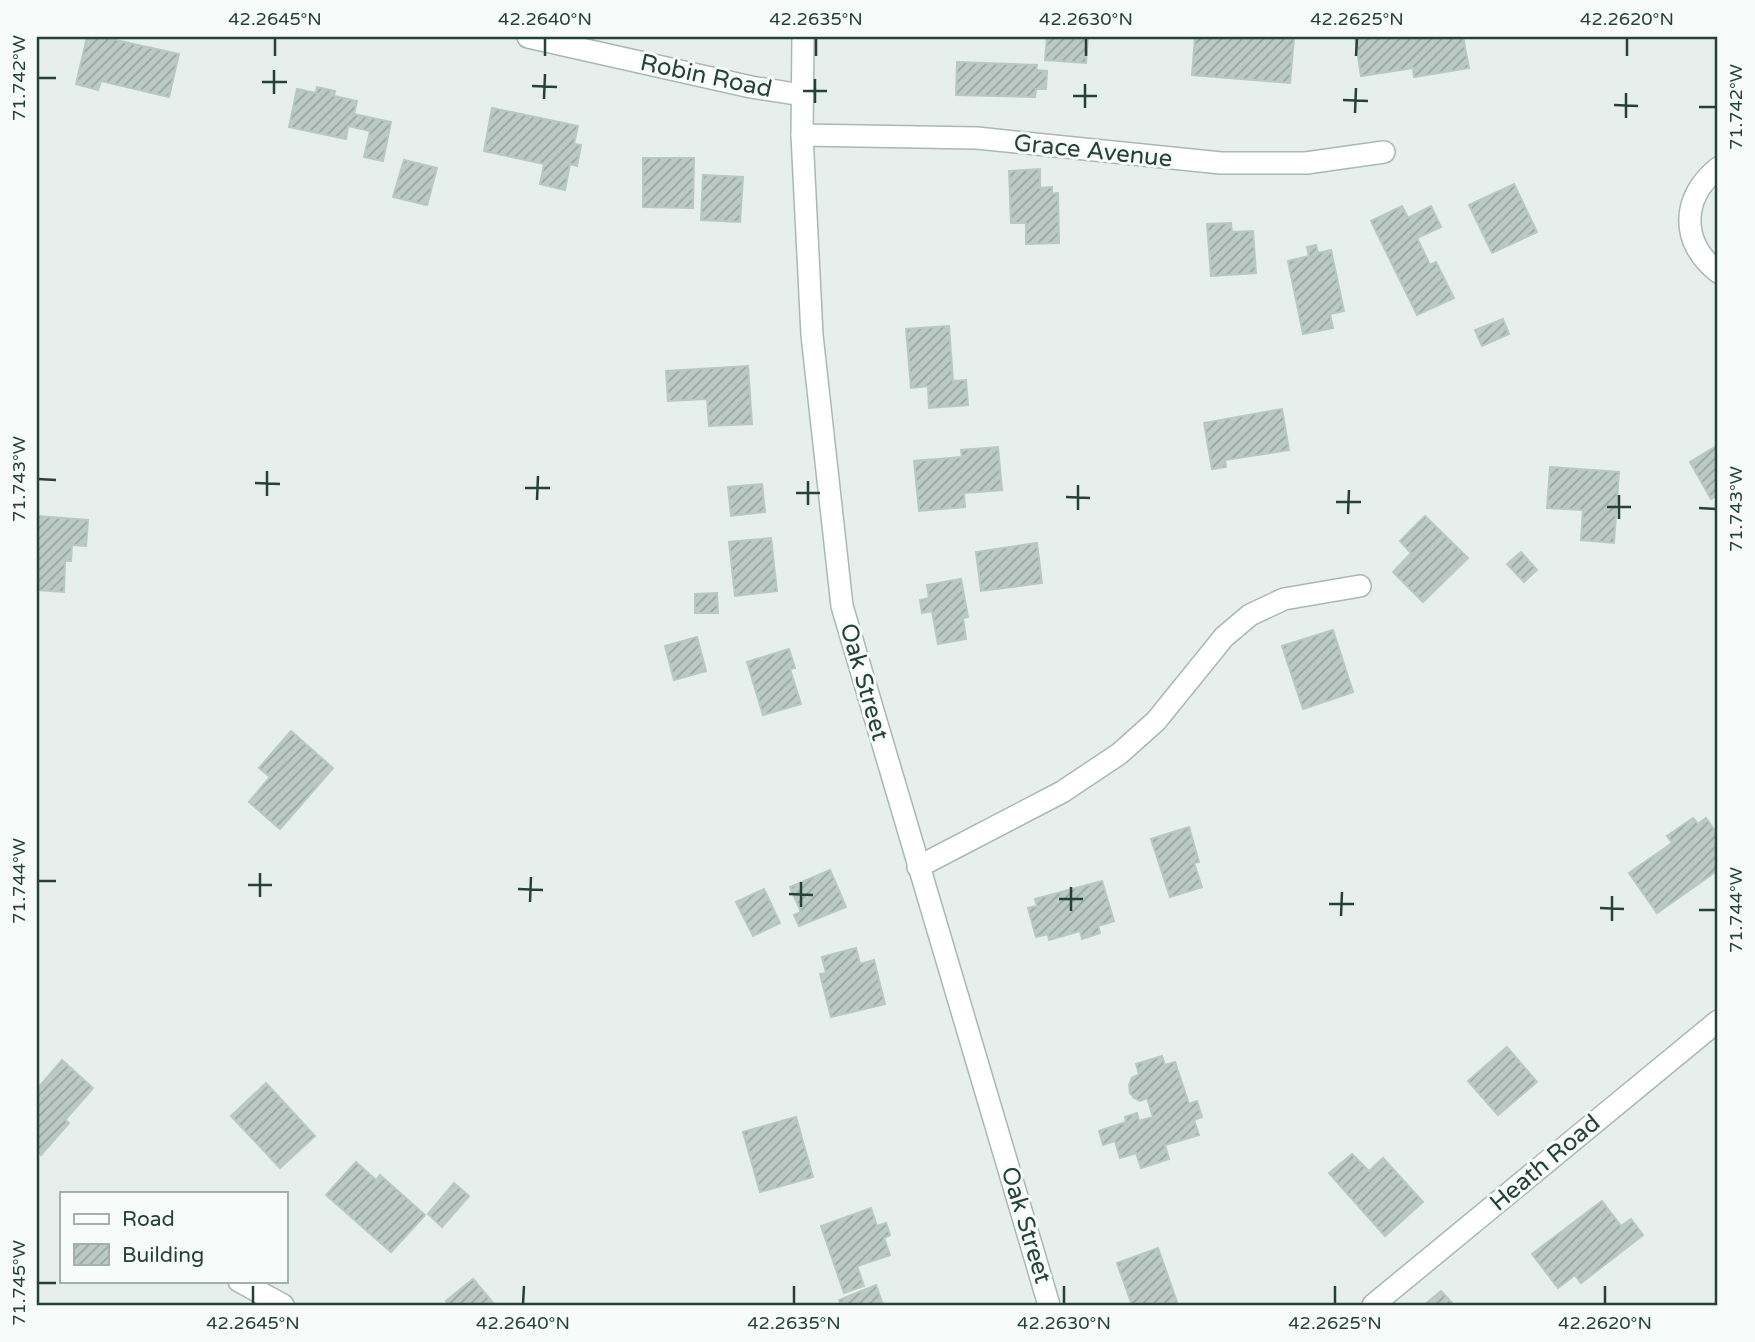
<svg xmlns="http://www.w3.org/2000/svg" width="1755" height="1342" font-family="'Varela Round',sans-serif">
<defs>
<pattern id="building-hatch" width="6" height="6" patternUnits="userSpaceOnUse" patternTransform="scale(1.75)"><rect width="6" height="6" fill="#bbcac4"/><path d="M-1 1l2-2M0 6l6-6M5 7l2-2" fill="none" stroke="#98a6a0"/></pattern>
</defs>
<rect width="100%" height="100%" fill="#e6efeb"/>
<!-- building -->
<g fill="url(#building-hatch)" stroke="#b8c9c2" stroke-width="2">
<path d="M87,37H102L179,54L169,97L101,81L98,90L76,84Z"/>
<path d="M1047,37H1088L1086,63L1045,60Z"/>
<path d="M1195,37H1294L1290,83L1192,75Z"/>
<path d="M1355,37H1463L1469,68L1414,77L1413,68L1361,76Z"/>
<path d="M957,62L1037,65L1036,70L1047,71L1046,89H1036L1035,97L956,95Z"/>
<path d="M317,87L335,91L334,96L357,101L354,114L391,122L383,161L364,157L370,131L348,126L346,139L289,127L297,89L316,93Z"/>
<path d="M492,108L578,126L574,144L581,145L577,166L570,164L565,190L540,184L544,164L484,151Z"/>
<path d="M643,158H694L693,208L643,207Z"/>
<path d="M404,160L437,168L427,205L393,197Z"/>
<path d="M1040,169V188L1052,187V194L1058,193L1059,243L1026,244V223H1011L1009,171Z"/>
<path d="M703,175L743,177L740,222L701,220Z"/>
<path d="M1514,184L1537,232L1492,253L1469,205Z"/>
<path d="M1402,206L1408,218L1431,206L1441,227L1417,238L1430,265L1436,262L1454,298L1417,315L1371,221Z"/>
<path d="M1231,223L1232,232L1253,231L1256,273L1211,276L1207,224Z"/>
<path d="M1316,245L1318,253L1331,250L1344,311L1330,314L1333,328L1303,334L1288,261L1309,256L1307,247Z"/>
<path d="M1503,319L1509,334L1482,346L1475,330Z"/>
<path d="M949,326L953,381L966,380L968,405L929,408L928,386L911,388L906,329Z"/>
<path d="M748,366L752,424L709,426L707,399L668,401L666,371Z"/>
<path d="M1282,409L1289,450L1225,460L1226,467L1212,469L1204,423Z"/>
<path d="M1718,445V495L1711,499L1690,462Z"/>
<path d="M998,447L1002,490L964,493L965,507L919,511L914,461L962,457L961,450Z"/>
<path d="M1550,467L1619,472L1614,543L1581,540L1583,510L1547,508Z"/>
<path d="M762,484L765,512L731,516L728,487Z"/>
<path d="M37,516L88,520L86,546L72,545L71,561H65L64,592L37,590Z"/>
<path d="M1425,516L1468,558L1423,602L1393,572L1411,553L1400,541Z"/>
<path d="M771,538L777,591L735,596L729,542Z"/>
<path d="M1037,543L1042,583L981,591L976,552Z"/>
<path d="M1521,552L1537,570L1524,582L1507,564Z"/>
<path d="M961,579L968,617L963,618L966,639L938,644L932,611L922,613L920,600L929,598L927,585Z"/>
<path d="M717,593L718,613H695V594Z"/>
<path d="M1333,630L1353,692L1303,709L1282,646Z"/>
<path d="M697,637L706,671L674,680L665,646Z"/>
<path d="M789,649L795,668L790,669L801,704L763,715L747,662Z"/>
<path d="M291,731L333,768L280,829L249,802L270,777L259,768Z"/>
<path d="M1693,818L1698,824L1706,818L1718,835V870L1657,913L1629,873L1672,843L1667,836Z"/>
<path d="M1189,827L1199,862L1194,863L1202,887L1170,897L1151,839Z"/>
<path d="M830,870L846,907L799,926L794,915L801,912L790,887Z"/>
<path d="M1102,881L1114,921L1098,926L1100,933L1082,939L1080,931L1049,940L1048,934L1036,937L1028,908L1037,906L1035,899Z"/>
<path d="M764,889L780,923L753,936L736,902Z"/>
<path d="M856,948L860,964L874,960L885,1004L831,1017L820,974L826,973L822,957Z"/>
<path d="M1507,1047L1537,1082L1498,1115L1468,1081Z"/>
<path d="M1162,1056L1165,1065L1175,1062L1189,1104L1197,1101L1202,1117L1194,1120L1199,1135L1165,1145L1169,1159L1141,1168L1136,1153L1120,1158L1115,1141L1103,1145L1099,1131L1126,1122L1125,1117L1137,1113L1139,1121L1153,1117L1147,1098L1140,1101L1134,1098L1130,1093L1129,1085L1132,1078L1139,1074L1136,1064Z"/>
<path d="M62,1060L93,1088L65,1120L69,1123L41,1155L37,1151V1089Z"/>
<path d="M266,1083L315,1136L280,1168L231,1116Z"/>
<path d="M796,1117L813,1177L760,1192L743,1132Z"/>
<path d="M1352,1154L1369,1171L1383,1158L1423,1202L1385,1236L1329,1173Z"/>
<path d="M356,1162L376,1180L380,1175L425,1215L391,1252L326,1195Z"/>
<path d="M454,1183L469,1196L442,1227L428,1214Z"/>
<path d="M1602,1201L1621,1226L1631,1219L1643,1235L1581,1283L1575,1275L1558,1288L1532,1254Z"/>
<path d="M871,1208L877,1226L886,1223L890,1235L884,1238L890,1255L857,1266L864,1286L844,1293L821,1226Z"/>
<path d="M1158,1248L1177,1302L1172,1305H1132L1117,1263Z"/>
<path d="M473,1279L495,1305H449L446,1301Z"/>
<path d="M876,1285L882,1302L875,1305H841L839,1300Z"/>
<path d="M1441,1291L1454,1305H1424Z"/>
</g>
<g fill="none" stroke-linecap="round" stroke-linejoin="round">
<defs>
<g id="minor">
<path d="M528,37L751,87L802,95"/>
<path d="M803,37L802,135L812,335L842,606L1049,1305"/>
<path d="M802,135L977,138L1221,163H1306L1384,152"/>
<path d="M1718,168C1681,198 1680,242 1718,272"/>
<path d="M918,867L1062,792L1119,754L1156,721L1224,637L1250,615L1284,599L1360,586"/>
<path d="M239,1281L283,1305"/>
<path d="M1373,1305L1718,1021"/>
</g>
</defs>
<!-- minor casing -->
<use href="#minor" stroke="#a8b8b2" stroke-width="24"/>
<!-- minor -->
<use href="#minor" stroke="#fff" stroke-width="21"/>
</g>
<!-- ticks -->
<path fill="none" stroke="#24423a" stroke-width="2.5" d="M275,56V38M545,56V38M816,56V38M1086,56V38M1356,56L1357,38M1627,56V38M38,78H56M262,82H287M532,86L557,87M803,91H827M274,94V70M1073,96H1097M544,99L545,74M1343,100L1368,101M815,103V79M1614,105L1638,106M1699,107H1716M1085,108V84M1355,113L1356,88M1626,118V93M38,479L56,480M255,483L280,484M525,488H550M796,493H820M267,496V471M1066,497L1090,498M537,500L538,476M1336,502H1361M808,505V481M1607,507H1631M1699,508L1716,509M1078,510V485M1348,514L1349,490M1619,519V495M38,881H56M248,885H272M518,889L543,890M789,894L813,895M260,897V873M1059,899H1083M530,902L531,877M1329,904H1354M801,907V882M1600,908L1624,909M1699,910H1716M1071,911V887M1341,916L1342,892M1612,921V896M38,1283H56M253,1304V1286M523,1304L524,1286M794,1304V1286M1064,1304V1286M1335,1304V1286M1605,1304V1286"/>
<g text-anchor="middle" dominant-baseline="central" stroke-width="6" stroke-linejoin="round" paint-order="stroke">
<!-- street labels -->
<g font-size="24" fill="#24423a" stroke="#f7fbf9">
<text transform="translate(706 76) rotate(12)">Robin Road</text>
<text transform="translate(1093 151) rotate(6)">Grace Avenue</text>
<text transform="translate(864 682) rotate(74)">Oak Street</text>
<text transform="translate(1545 1163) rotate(-40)">Heath Road</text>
<text transform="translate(1026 1225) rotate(73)">Oak Street</text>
</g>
</g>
<!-- border -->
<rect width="1755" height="1342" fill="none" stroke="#f7fbf9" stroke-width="77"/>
<!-- legend -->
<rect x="60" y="1192" width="228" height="91" fill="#f7fbf9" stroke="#a3b1ad" stroke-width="2"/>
<rect x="74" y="1214" width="35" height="10" fill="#ffffff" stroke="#a3b1ad" stroke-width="2"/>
<text x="122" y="1226" font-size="21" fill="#24423a">Road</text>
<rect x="74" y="1244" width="35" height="21" fill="url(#building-hatch)" stroke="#a3b1ad" stroke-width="2"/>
<text x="122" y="1262" font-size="21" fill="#24423a">Building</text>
<rect x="38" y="38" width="1678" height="1266" fill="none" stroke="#24423a" stroke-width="2.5"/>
<g font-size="18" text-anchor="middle" fill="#24423a">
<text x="275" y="25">42.2645°N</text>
<text x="545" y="25">42.2640°N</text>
<text x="816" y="25">42.2635°N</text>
<text x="1086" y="25">42.2630°N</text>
<text x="1357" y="25">42.2625°N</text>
<text x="1627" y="25">42.2620°N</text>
<text transform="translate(19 78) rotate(-90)" y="6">71.742°W</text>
<text transform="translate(1736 107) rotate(-90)" y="6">71.742°W</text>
<text transform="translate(19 479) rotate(-90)" y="6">71.743°W</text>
<text transform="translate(1736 509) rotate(-90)" y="6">71.743°W</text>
<text transform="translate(19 881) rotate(-90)" y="6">71.744°W</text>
<text transform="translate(1736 910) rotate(-90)" y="6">71.744°W</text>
<text transform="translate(19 1283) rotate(-90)" y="6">71.745°W</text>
<text x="253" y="1329">42.2645°N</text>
<text x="523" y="1329">42.2640°N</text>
<text x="794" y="1329">42.2635°N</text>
<text x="1064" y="1329">42.2630°N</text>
<text x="1335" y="1329">42.2625°N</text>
<text x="1605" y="1329">42.2620°N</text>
</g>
</svg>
